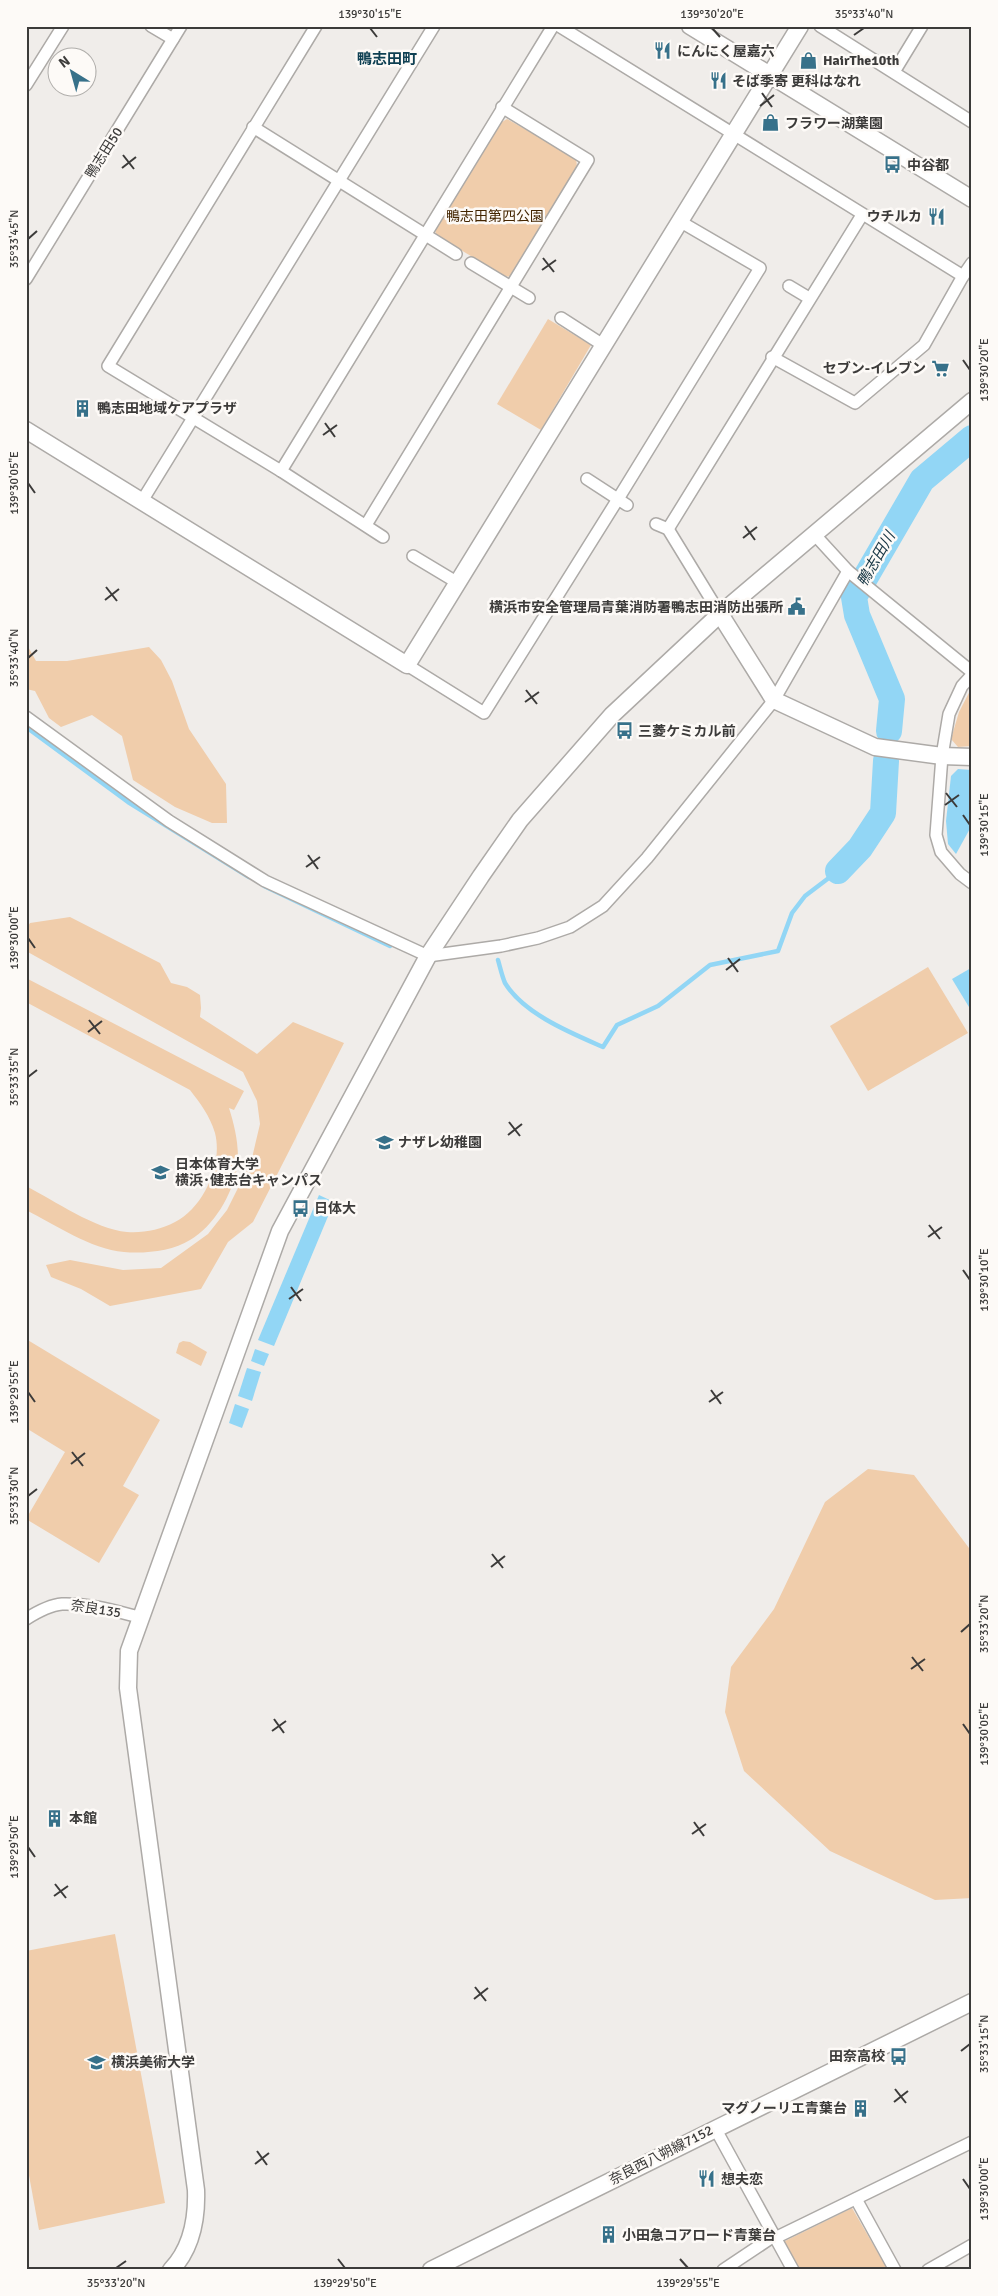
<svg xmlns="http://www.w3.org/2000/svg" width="998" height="2296" font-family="Signika,'Noto Sans JP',sans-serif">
<rect width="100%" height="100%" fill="#f0edea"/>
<!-- green -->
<g fill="#f0cdab">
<path d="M507,119L576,158L577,167L511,277L504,276L436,235L435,228L497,125Z"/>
<path d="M548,319L591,345L541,430L497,404Z"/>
<path d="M26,643L36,661H67L149,647L161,660L172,681L189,729L226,784L227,823H212L175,807L133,780L122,736L92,715L61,727L49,718L35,691L26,689Z"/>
<path d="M972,687V746L958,747L951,739L959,712Z"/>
<path d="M70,917L160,963L171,983L187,987L200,995L201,1008L200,1017L257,1054L293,1022L344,1043L253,1222L228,1242L201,1289L110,1306L81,1289L51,1277L46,1265L70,1260L123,1270L161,1268L208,1234L227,1210L251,1162L260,1124L257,1101L243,1072L26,951V929L30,923Z"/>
<path d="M928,967L968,1033L868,1091L830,1026Z"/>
<path d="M26,978L244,1091L234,1110L229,1108C235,1127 240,1148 237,1168C232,1195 214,1226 190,1240C173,1251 144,1254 124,1252C90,1249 56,1225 26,1210V1186C55,1201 95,1229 127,1232C144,1233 160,1230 175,1222C204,1207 223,1164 215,1133C210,1116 200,1103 190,1090L26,1002Z"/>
<path d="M26,1339L160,1420L123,1486L139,1495L99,1563L26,1519L65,1452L26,1428Z"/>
<path d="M183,1341L190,1342L207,1352L201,1366L176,1353L179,1343Z"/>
<path d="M868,1469L914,1475L972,1552V1898L935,1900L830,1851L744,1771L725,1712L731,1667L774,1609L825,1502Z"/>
<path d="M115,1934L165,2203L39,2230L26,2159V1951Z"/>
<path d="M852,2208L888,2270H798L781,2243Z"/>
</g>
<!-- water -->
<g fill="#92d6f5">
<path d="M958,769L972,770V825L956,854L948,844L946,821L951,776Z"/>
<path d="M971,968L972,969V1012L952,979Z"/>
<path d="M319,1195L334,1202L274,1346L258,1340Z"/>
<path d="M255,1349L269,1354L264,1366L251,1361Z"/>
<path d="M247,1368L261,1372L252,1401L238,1396Z"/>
<path d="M235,1404L249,1409L242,1428L229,1423Z"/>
</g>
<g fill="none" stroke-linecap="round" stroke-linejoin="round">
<!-- stream -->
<g stroke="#92d6f5" stroke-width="4.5">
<path d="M26,727L128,802L249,877"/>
<path d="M264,886L390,946"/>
<path d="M498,960C500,967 502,976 505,983C524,1014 571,1033 603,1047L617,1025L658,1006L710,965L778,951L792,913L805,896L838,871"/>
</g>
<!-- river -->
<g stroke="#92d6f5" stroke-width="26">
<path d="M889,731L892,699L857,615L854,597L922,480L972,438"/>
<path d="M838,871L860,848L883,813L886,761"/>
</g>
<defs>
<g id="street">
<path d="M151,26L173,39"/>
<path d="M316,26L108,366L281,471L383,537"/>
<path d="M559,26L963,276L924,345L855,403L772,357"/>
<path d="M820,26L972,122"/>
<path d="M894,72L922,26"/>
<path d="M26,85L63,26"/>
<path d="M253,127L456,254"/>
<path d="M471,263L529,298"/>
<path d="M963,276L972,263"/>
<path d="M26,279L181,26"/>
<path d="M789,286L809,298"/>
<path d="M561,318L603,345"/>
<path d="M281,471L553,26"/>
<path d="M587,479L627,505"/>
<path d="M142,501L434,26"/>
<path d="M656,524L668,529L720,614"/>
<path d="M366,525L588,160L502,107"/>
<path d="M668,529L862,215"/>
<path d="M815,535L848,571L972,672"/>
<path d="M413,556L458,583"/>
<path d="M407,665L484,713L618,499L760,268L681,222"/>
<path d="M972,675L962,686L949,714L942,756L936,835L941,852L960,874L972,883"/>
<path d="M26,717L169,821L265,881L428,956L501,946L538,938L570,927L603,906L647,858L774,700L848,571"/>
<path d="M26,1619C37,1612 49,1605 62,1604C88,1603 115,1611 139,1617"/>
<path d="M715,2128L793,2270"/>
<path d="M856,2199L895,2270"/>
<path d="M775,2238L972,2142"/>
<path d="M723,2270L774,2236"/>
<path d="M928,2270L972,2245"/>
</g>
<g id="secondary">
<path d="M690,26L972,199"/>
<path d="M26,430L407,665L800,26"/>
<path d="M720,614L774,700L875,747L942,756L972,757"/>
<path d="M171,2270C192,2248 197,2219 196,2190L128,1688L129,1651L280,1231L428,956L481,876L520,820L612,715L720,614L972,401"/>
<path d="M431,2270L972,2002"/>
</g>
</defs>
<!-- street casing -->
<use href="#street" stroke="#adaaa7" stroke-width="14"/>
<!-- secondary casing -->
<use href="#secondary" stroke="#adaaa7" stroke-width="19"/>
<!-- street -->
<use href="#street" stroke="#fff" stroke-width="11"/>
<!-- secondary -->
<use href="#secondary" stroke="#fff" stroke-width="16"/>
</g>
<!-- ticks -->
<path fill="none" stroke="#3c3b3a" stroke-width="2" d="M370,28L377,37M712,28L720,37M854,35L864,28M762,93L772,107M760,106L774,95M123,155L134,169M122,168L136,157M28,239L37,231M543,258L554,272M542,270L556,260M963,360L970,370M325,423L335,437M323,435L337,425M28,483L35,493M745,526L755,540M743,538L757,527M106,587L117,601M105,600L119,589M28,658L37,650M526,690L537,704M525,702L539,692M946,793L957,807M945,805L959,795M963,815L970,825M308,855L318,869M306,867L320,857M28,938L35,948M728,958L738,972M726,970L740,959M89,1020L100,1034M88,1032L102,1021M28,1077L37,1070M509,1122L520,1136M508,1135L522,1124M929,1225L940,1239M928,1237L942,1227M963,1270L970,1280M291,1287L301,1301M289,1299L303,1289M711,1390L721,1404M28,1392L35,1402M709,1402L723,1392M72,1452L83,1466M71,1464L85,1453M28,1496L37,1489M492,1554L503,1568M491,1567L505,1556M961,1632L970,1624M912,1657L923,1671M911,1669L925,1659M274,1719L284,1733M963,1724L970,1734M272,1731L286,1721M694,1822L704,1836M692,1834L706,1824M28,1847L35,1857M55,1884L66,1898M54,1896L68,1886M475,1987L486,2001M474,1999L488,1988M961,2051L970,2044M895,2089L906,2103M894,2102L908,2091M257,2151L267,2165M255,2164L269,2153M963,2179L970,2189M338,2259L345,2268M680,2259L688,2268M116,2268L126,2261"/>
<!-- icons -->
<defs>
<symbol id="restaurant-bare" viewBox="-9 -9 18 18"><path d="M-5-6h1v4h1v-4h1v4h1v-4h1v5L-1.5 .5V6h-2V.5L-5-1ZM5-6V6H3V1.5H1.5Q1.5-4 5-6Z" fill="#37718a" stroke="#fdfaf7" stroke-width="2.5" paint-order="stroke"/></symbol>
<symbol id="shop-bare" viewBox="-9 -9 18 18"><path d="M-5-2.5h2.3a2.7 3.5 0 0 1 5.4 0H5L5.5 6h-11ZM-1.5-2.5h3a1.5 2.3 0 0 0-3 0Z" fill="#37718a" stroke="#fdfaf7" stroke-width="2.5" paint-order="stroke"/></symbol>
<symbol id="bus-bare" viewBox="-9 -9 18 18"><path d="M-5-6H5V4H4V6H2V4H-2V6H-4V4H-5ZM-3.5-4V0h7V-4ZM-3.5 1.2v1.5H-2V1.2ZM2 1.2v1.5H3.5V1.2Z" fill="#37718a" stroke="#fdfaf7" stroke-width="2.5" paint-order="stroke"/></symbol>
<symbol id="supermarket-bare" viewBox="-9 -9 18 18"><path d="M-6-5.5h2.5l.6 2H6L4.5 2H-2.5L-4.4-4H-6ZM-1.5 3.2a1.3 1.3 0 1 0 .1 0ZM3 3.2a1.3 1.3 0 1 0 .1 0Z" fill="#37718a" stroke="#fdfaf7" stroke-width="2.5" paint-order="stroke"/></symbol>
<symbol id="building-bare" viewBox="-9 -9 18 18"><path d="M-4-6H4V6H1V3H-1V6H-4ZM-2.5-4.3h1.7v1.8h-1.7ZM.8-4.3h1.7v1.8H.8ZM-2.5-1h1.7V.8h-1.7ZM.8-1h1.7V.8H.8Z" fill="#37718a" stroke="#fdfaf7" stroke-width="2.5" paint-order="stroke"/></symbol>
<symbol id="civic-bare" viewBox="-9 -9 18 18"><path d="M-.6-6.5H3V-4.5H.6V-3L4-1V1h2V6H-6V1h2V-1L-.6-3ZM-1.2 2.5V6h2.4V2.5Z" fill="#37718a" stroke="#fdfaf7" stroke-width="2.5" paint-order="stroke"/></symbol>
<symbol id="school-bare" viewBox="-9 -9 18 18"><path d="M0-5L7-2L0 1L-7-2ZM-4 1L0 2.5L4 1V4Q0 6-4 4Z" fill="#37718a" stroke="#fdfaf7" stroke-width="2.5" paint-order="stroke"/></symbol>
<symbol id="university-bare" viewBox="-9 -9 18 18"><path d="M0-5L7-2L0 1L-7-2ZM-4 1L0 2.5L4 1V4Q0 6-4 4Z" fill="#37718a" stroke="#fdfaf7" stroke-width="2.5" paint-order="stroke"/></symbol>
</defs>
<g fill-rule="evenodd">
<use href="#restaurant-bare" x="650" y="38" width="25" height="25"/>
<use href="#shop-bare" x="796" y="48" width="25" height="25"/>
<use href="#restaurant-bare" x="706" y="68" width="25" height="25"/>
<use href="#shop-bare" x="758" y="110" width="25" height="25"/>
<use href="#bus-bare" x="880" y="152" width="25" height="25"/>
<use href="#restaurant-bare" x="924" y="204" width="25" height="25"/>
<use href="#supermarket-bare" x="928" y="356" width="25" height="25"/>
<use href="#building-bare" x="70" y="396" width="25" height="25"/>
<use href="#civic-bare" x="784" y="594" width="25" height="25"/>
<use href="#bus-bare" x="612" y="718" width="25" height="25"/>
<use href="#school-bare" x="372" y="1130" width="25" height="25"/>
<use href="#university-bare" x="148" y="1160" width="25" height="25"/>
<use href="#bus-bare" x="288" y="1196" width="25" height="25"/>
<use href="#building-bare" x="42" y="1806" width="25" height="25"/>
<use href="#bus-bare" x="886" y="2044" width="25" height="25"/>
<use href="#university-bare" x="84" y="2050" width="25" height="25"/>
<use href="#building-bare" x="848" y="2096" width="25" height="25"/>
<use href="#restaurant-bare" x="694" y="2166" width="25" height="25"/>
<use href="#building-bare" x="596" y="2222" width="25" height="25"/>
</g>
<g text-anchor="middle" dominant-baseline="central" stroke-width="5" stroke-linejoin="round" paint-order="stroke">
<!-- poi labels -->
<g font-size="14" font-weight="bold" fill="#3c3b3a" stroke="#fdfaf7" text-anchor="start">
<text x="677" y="51">にんにく屋嘉六</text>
<text x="823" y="60">HairThe10th</text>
<text x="732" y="81">そば季寄 更科はなれ</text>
<text x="785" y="123">フラワー湖葉園</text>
<text x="907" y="165">中谷都</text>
<text x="922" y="216" text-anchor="end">ウチルカ</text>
<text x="926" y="368" text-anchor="end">セブン-イレブン</text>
<text x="97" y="408">鴨志田地域ケアプラザ</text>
<text x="783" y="607" text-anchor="end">横浜市安全管理局青葉消防署鴨志田消防出張所</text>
<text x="638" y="731">三菱ケミカル前</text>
<text x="398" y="1142">ナザレ幼稚園</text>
<text x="175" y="1164">日本体育大学<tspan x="175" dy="16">横浜･健志台キャンパス</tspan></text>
<text x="314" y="1208">日体大</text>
<text x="69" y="1818">本館</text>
<text x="885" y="2056" text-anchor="end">田奈高校</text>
<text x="111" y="2062">横浜美術大学</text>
<text x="847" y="2108" text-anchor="end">マグノーリエ青葉台</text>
<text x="721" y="2179">想夫恋</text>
<text x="622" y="2235">小田急コアロード青葉台</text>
</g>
<!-- street labels -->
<g font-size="14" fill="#3c3b3a" stroke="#fdfaf7">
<text transform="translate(104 153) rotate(-58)">鴨志田50</text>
<text transform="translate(96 1609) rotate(9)">奈良135</text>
<text transform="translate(661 2155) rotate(-27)">奈良西八朔線7152</text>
</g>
<!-- park labels -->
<g font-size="14" fill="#432500" stroke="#fdfaf7">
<text x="495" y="216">鴨志田第四公園</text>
</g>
<!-- neighbourhood labels -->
<g font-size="15" font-weight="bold" fill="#0f4053" stroke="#fdfaf7">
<text x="387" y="59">鴨志田町</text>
</g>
<!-- water labels -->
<g font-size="15" font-style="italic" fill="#163543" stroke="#fdfaf7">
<text transform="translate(876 559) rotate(-60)">鴨志田川</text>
</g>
</g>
<!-- border -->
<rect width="998" height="2296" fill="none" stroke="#fdfaf7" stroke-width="55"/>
<!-- north arrow -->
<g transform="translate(72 72) rotate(323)"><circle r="24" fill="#fdfaf7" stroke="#b0aeab"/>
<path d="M0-4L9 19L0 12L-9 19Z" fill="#37718a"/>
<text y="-8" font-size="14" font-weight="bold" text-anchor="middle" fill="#3c3b3a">N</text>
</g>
<rect x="28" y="28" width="942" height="2240" fill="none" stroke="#3c3b3a" stroke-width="2"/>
<g font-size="12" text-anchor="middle" fill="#3c3b3a">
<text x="370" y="18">139°30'15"E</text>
<text x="712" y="18">139°30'20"E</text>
<text x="864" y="18">35°33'40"N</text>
<text transform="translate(14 239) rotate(-90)" y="4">35°33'45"N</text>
<text transform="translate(984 370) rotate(-90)" y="4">139°30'20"E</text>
<text transform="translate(14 483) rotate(-90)" y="4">139°30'05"E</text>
<text transform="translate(14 658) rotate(-90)" y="4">35°33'40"N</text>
<text transform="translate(984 825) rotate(-90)" y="4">139°30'15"E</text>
<text transform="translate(14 938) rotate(-90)" y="4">139°30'00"E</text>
<text transform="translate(14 1077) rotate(-90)" y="4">35°33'35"N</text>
<text transform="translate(984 1280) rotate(-90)" y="4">139°30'10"E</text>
<text transform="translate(14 1392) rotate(-90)" y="4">139°29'55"E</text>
<text transform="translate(14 1496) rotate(-90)" y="4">35°33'30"N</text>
<text transform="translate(984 1624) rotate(-90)" y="4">35°33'20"N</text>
<text transform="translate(984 1734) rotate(-90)" y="4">139°30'05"E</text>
<text transform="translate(14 1847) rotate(-90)" y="4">139°29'50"E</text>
<text transform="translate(984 2044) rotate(-90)" y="4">35°33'15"N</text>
<text transform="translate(984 2189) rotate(-90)" y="4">139°30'00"E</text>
<text x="116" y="2287">35°33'20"N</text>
<text x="345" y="2287">139°29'50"E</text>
<text x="688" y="2287">139°29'55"E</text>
</g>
</svg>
